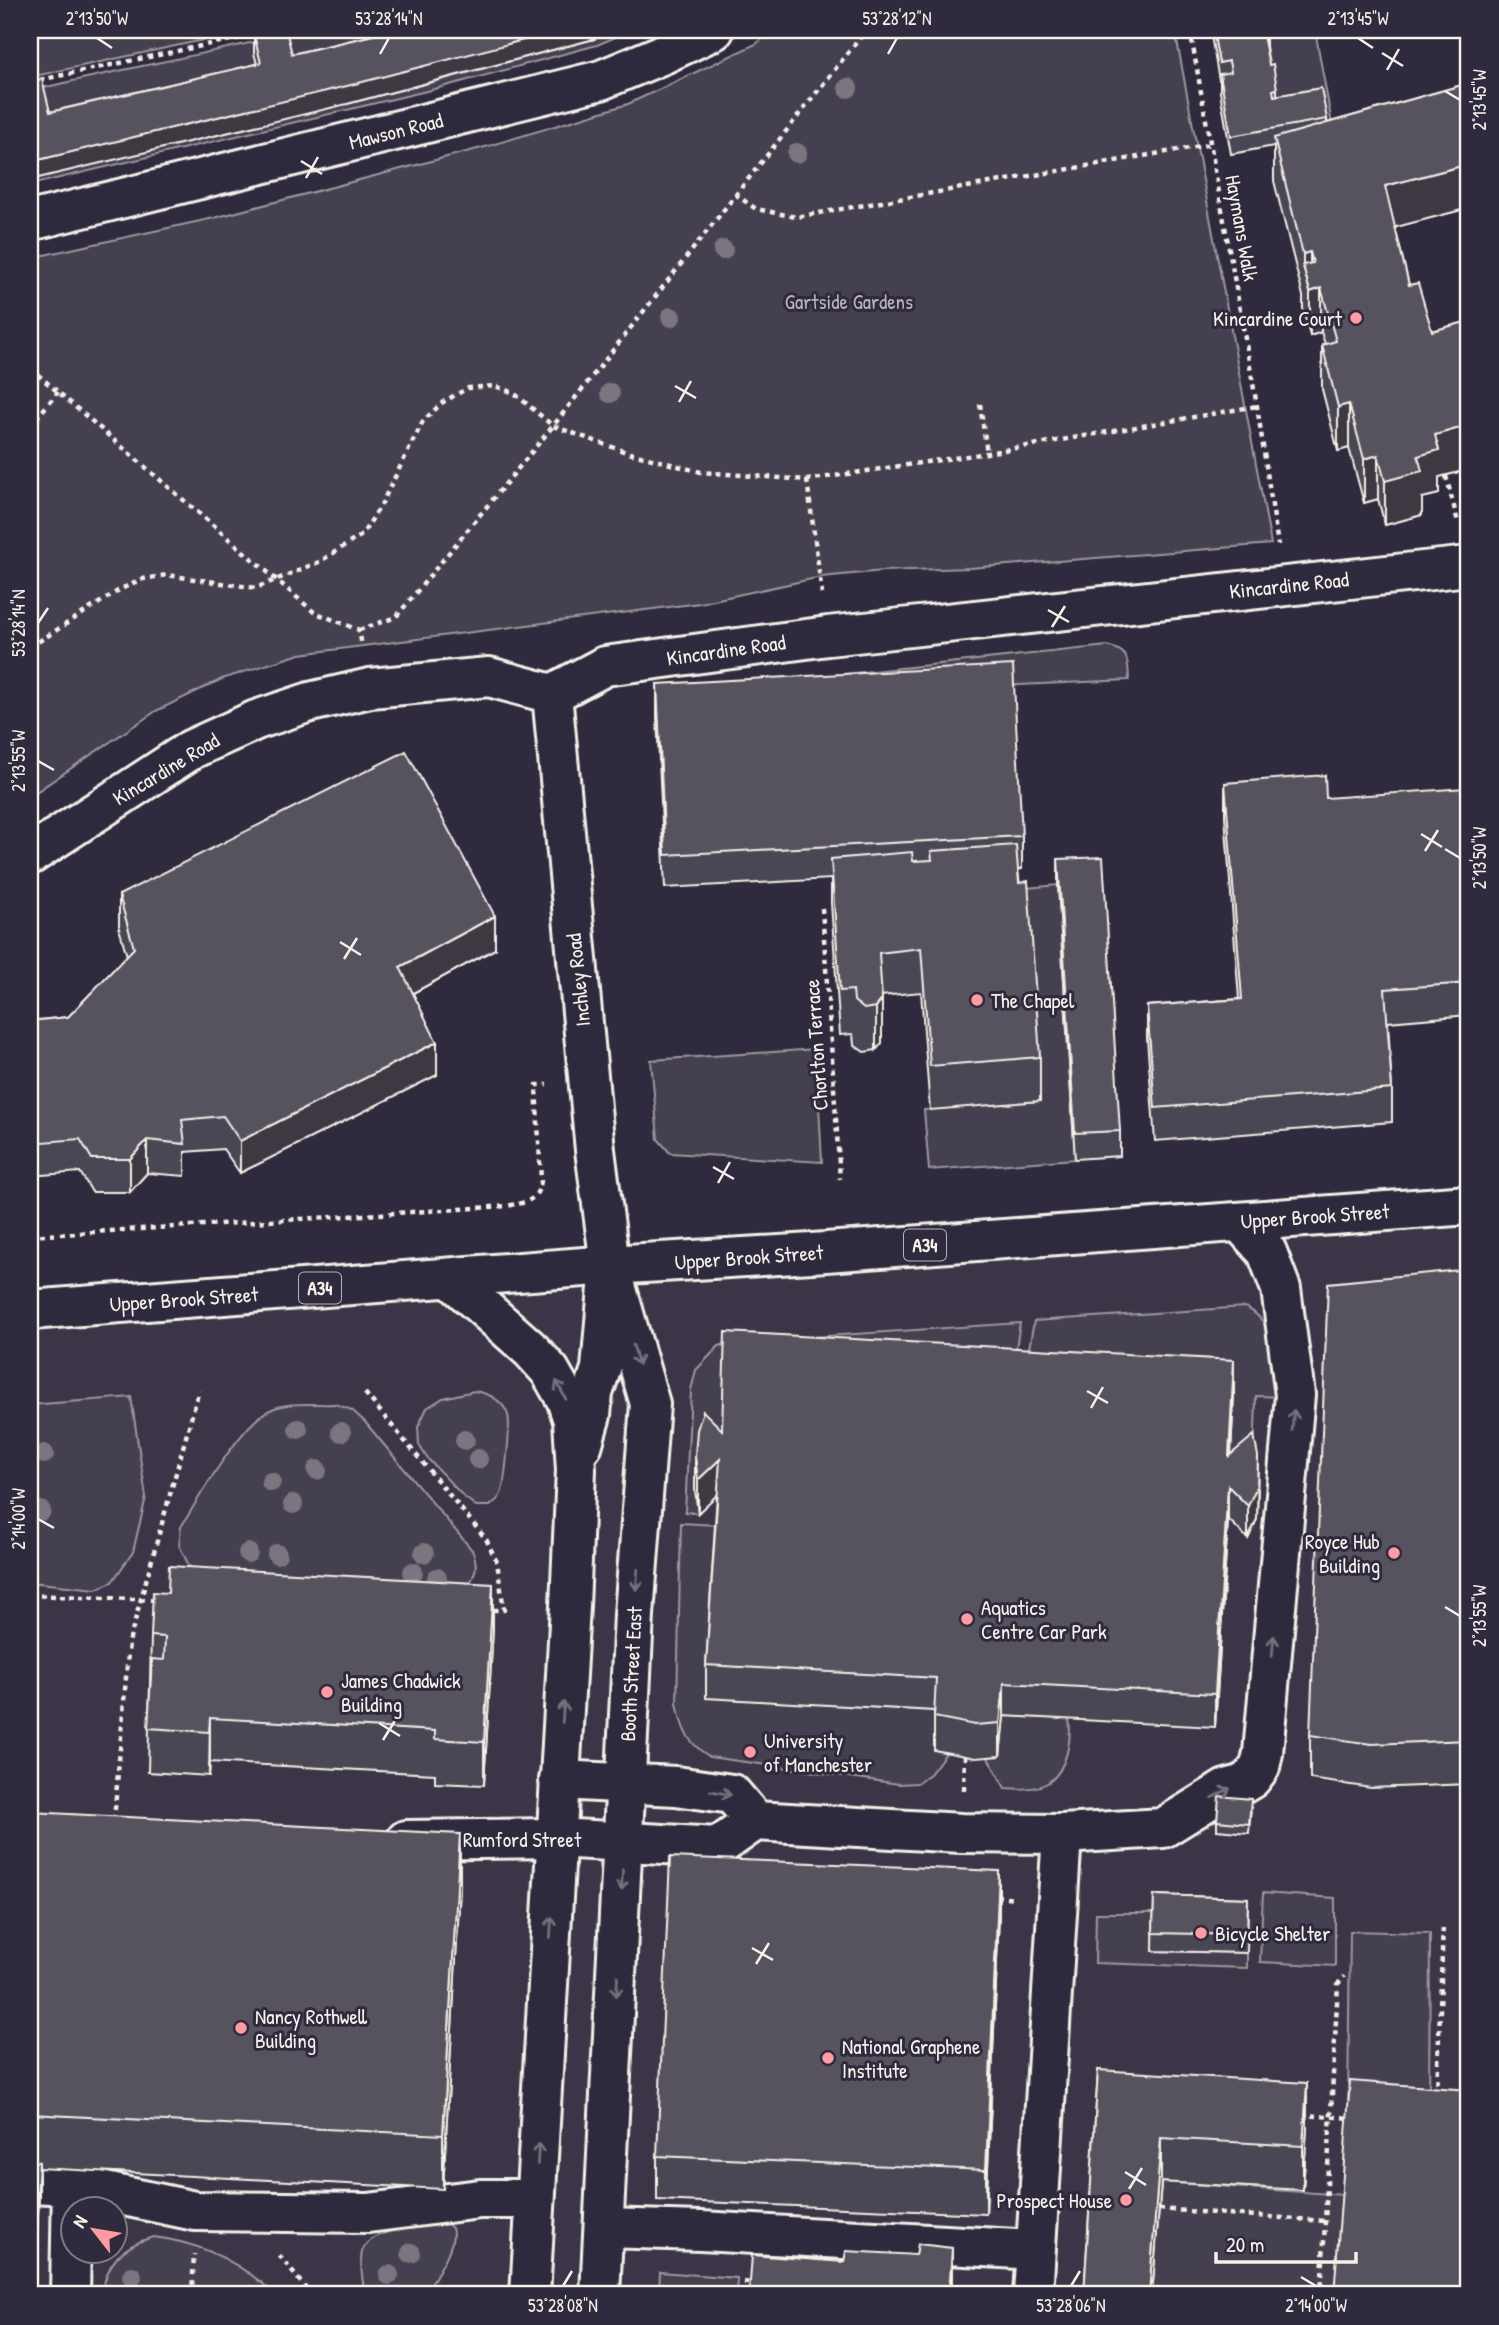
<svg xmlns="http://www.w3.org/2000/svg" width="1499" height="2325" font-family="'Patrick Hand',sans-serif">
<rect width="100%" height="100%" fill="#2f2a3d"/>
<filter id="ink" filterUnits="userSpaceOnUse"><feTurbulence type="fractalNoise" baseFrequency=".0143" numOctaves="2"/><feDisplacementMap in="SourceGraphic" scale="14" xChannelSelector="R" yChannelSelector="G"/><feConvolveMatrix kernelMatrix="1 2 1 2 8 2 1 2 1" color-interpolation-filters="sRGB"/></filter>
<g filter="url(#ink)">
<!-- built -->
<path fill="#3b3647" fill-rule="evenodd" d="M1469,1205V2295H34L39,2195H30V1309ZM74,2210H116V2252H74Z"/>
<!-- green -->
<g fill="#454050" stroke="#9c989c" stroke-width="2">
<path d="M49,30H250L30,77V34Z"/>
<path d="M305,30H467L337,61L255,52L261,81L50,130L30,91C121,69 213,53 305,30Z"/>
<path d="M615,30H632L597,45L431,90L30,185V179L430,83L594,39Z"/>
<path d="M773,30H1175L1271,544L970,568L884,571L821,577L700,603L300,654L222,679L156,711L30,796V258L214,218L485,147L628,104L756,44Z"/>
<path d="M1263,30H1315L1334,135L1274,114L1262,48Z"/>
<path d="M1107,646C1129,651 1128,658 1129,680L666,701V693Z"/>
<path d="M1058,885L1075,1159L929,1170L924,1110L1040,1101L1016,889Z"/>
<path d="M816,1049L822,1162L670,1153L658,1139L651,1060Z"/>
<path d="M1245,1307C1277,1322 1278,1366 1284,1397L1256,1396L1254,1468L1023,1381L1034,1321Z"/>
<path d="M1020,1323L1011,1380L722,1463L695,1489L698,1513L685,1512L691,1390L696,1370L719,1346L734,1342Z"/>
<path d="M474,1391C488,1393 503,1400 508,1415C511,1425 505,1484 501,1494C499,1499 495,1502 490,1506H476L464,1497L427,1458L419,1445L418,1427L427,1408L443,1398Z"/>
<path d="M131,1397L146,1497L133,1552L112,1582L96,1589L30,1582V1405Z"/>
<path d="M335,1404L352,1410L365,1422L472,1550C479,1566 476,1573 467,1588L191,1570L179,1545L181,1527C199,1498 241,1423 270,1410C288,1401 315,1405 335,1404Z"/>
<path d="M681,1523L718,1525L936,1711L934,1750L946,1753L930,1774L917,1783L899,1784L710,1757C686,1742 682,1729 677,1703Z"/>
<path d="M1004,1716L1069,1719C1072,1739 1067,1769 1049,1782C1037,1790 1019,1789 1005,1788L987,1756Z"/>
<path d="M1263,1893L1335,1898V1966L1260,1962Z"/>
<path d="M1096,1913H1154L1153,1951L1247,1953V1968L1095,1963Z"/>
<path d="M1350,1931L1430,1933L1429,2110L1348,2105Z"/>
<path d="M1161,2182L1345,2195L1337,2295H1152Z"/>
<path d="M446,2223L452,2228C458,2245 433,2280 424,2295H365C363,2282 359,2265 362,2252C368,2228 425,2225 446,2223Z"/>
<path d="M153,2237C200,2242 241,2263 276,2295H102C106,2262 122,2246 153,2237Z"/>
<path d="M660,2272L737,2278L736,2295H659Z"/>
</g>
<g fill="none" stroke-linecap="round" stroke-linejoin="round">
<defs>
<g id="minor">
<path d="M30,221L601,80L661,55L714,30"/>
<path d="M552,694L595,1150L610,1265L650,1404L634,1615L600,2295"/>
<path d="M30,855L192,749L256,720L310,702L370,688L489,677L552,694L605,666L828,636L1469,566"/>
<path d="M450,1278L531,1350L550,1371L566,1399L573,1420L576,1470L570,1606L530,2295"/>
<path d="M582,1446L591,1415L593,1393L601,1369L608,1288"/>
<path d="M559,1780L676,1786L732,1794L755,1821"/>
<path d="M406,1840L555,1838L718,1847L755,1821L961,1833L1062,1834L1163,1828L1226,1789L1241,1785L1251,1779L1260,1767L1263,1753L1295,1395L1281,1289L1267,1252L1240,1222"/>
<path d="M30,2183L72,2185L70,2295"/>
<path d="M72,2185L195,2211L368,2213L480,2199H535"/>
<path d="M605,2228L701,2231L1035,2250"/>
<path d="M1033,2295L1062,1834"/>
</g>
<path id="highway" d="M30,1310L610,1265L812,1253L1469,1205"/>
</defs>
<!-- minor casing -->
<use href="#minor" stroke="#f4f1e8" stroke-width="44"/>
<!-- highway casing -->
<use href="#highway" stroke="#f4f1e8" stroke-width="44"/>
<!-- path -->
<g stroke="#f4f1e8" stroke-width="4.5" stroke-dasharray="5 5" stroke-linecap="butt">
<path d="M1190,30L1257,406L1278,545"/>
<path d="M30,82L258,34"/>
<path d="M735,194L756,209L796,217L1212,144"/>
<path d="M30,368L314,612L359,630L362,646"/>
<path d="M980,404L987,453"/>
<path d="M30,426L58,392"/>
<path d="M1446,476L1458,522"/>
<path d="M807,480L822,594"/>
<path d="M359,630L396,617L553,426L866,30"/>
<path d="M30,647L121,589L143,579L167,575L256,588L319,562L362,535L381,505L423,421L443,402L468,388L495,386L514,393L553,426L629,453L701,472L807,480L987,453L1257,406"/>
<path d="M822,908L840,1179"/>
<path d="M30,1236L507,1206C526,1202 537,1202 541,1181L536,1085H547"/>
<path d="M365,1393L486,1539L497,1562L504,1610H489"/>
<path d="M30,1595L158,1600"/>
<path d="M964,1790L965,1756"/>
<path d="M114,1820L129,1642L199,1390"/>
<path d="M996,1896L1015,1898"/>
<path d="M1437,2093L1443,1925"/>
<path d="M1302,2115L1353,2118"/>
<path d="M1159,2209L1325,2221"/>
<path d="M279,2255L311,2295"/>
<path d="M192,2295L194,2254"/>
<path d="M745,2295L747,2275"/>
<path d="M1311,2295L1321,2290"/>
<path d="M1321,2295L1338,1984L1344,1976"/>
</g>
<!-- minor -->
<use href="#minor" stroke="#2f2a3d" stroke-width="38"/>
<!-- highway -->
<use href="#highway" stroke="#2f2a3d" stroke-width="38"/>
</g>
<!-- trees -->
<g fill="#7a757e">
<circle cx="848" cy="88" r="10"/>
<circle cx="797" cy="153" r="10"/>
<circle cx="723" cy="250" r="10"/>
<circle cx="671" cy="317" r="10"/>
<circle cx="610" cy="393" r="10"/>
<circle cx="298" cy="1429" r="10"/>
<circle cx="341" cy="1432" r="10"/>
<circle cx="465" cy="1440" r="10"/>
<circle cx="44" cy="1454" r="10"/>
<circle cx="478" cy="1459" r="10"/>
<circle cx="317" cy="1470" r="10"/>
<circle cx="271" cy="1482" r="10"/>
<circle cx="293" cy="1504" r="10"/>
<circle cx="41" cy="1511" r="10"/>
<circle cx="248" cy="1553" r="10"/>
<circle cx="424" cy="1553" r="10"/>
<circle cx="277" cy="1554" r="10"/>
<circle cx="413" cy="1572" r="10"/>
<circle cx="437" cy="1578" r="10"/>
<circle cx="411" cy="2253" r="10"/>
<circle cx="389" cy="2275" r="10"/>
<circle cx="132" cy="2276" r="10"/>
</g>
<!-- wall -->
<g fill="#4a4752" stroke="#f4f1e8" stroke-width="2">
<path d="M395,30H615L594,39L347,104L50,112L257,64L254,53V35L292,54Z"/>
<path d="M1210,30H1266V46L1269,65L1277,89V96L1327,119V123L1466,84V75L1469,74V208L1395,227L1409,285L1432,331L1469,321L1464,476L1463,471L1439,477V494L1422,498V515L1385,525L1378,499L1364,503L1349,448L1338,451L1322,389V345L1325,344L1321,332L1310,336L1303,309V296L1274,181V146L1231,154L1220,92V80H1219Z"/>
<path d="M657,684L1022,836V869H1018L1040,1057V1101L930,1110L921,992L881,996L882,1043L876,1050L864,1052L854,1045L853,1034L840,1035L831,903V879L665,888L657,717Z"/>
<path d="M1225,783L1326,798L1469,843V1015L1388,1022L1392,1089V1122L1155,1141L1147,1039V1006L1239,999L1225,816Z"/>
<path d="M1058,859L1120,1131V1156L1075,1159L1058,885Z"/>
<path d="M119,895L495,949L413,993L437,1075L240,1173L223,1149L185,1152V1176L147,1173L130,1192H92L80,1172L30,1176V1021L68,1017L127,956L119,928Z"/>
<path d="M1469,1269V1784L1371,1788L1310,1779V1735Z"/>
<path d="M1234,1393L1231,1455L1258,1489L1257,1519L1248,1539L1228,1519L1215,1727L1004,1716L1000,1756L975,1758L934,1750V1711L706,1698V1665L717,1494L698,1513L695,1489V1456L722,1430Z"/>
<path d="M493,1628L484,1785L435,1783V1774L210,1762L209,1776L148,1772L151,1636Z"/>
<path d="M1251,1808L1249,1833L1217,1830V1821Z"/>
<path d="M30,1812L460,1887L443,2189L39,2168V2195L34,2295H30Z"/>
<path d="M1154,1895L1248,1898L1247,1953L1153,1951Z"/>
<path d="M999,1915L986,2214L657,2200V2156Z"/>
<path d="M1098,2070L1307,2127L1303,2190L1161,2182L1152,2295H1084Z"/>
</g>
<!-- shaded-wall -->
<g fill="#3c3942" stroke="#f4f1e8" stroke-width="2">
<path d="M30,30H52L30,35Z"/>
<path d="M562,30H615L594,39L347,104L30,180V162Z"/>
<path d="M1262,30H1266V46Z"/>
<path d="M1469,164V208L1385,230V186Z"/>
<path d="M1310,252V292L1321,288V332L1310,336V292L1303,266V254Z"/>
<path d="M1349,404V448L1338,451V407Z"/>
<path d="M1463,427V471L1439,477V494L1422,498V515L1385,525V481L1435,435Z"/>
<path d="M1469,431V474L1464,476V432Z"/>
<path d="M1378,455V499L1364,503V459Z"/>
<path d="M495,916V949L400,1000V967Z"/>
<path d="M882,999V1043L876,1050V1007Z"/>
<path d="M437,1042V1075L240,1173V1141Z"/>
<path d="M147,1140V1173L130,1192V1159Z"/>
<path d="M1234,1360V1393L1229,1489V1456Z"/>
<path d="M1258,1456L1257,1519L1248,1539V1506Z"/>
<path d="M720,1459V1492L698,1513V1480Z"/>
<path d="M1228,1486V1519L1215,1727V1694Z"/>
<path d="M493,1584V1628L484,1785V1742Z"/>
<path d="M1004,1683V1716L1000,1756V1723Z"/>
<path d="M210,1718V1762L209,1776Z"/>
<path d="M460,1834V1887L443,2189V2135Z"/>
<path d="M999,1871V1915L986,2214V2170Z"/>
<path d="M1307,2083V2127L1303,2190V2146Z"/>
<path d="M1161,2138V2182L1152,2295H1149Z"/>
<path d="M39,2162V2195L34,2295H32Z"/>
<path d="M952,2248V2295H949Z"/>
</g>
<!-- building -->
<g fill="#56525f" stroke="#f4f1e8" stroke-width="2">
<path d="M276,30H286L292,54L395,30H562L347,86L30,162V82L42,79L50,112L261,63L254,35Z"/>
<path d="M1213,30H1262L1269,65L1273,64L1277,89L1273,90L1274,96L1321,88L1327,119L1231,136L1220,74L1231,72L1229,61L1219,63Z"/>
<path d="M1469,74V164L1385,186L1409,285L1418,283L1432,331L1469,321V431L1464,432L1463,427L1435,435L1439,450L1418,456L1422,471L1385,481L1378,455L1364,459L1349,404L1338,407L1322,345L1336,341L1321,288L1310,292L1303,265L1313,263L1310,252L1303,254L1274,138L1469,83L1466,75Z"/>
<path d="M1013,665L1022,836L665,855L657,684Z"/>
<path d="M406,751L495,916L400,967L437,1042L240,1141L223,1116L182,1120L185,1144L147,1140L130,1159H92L80,1139L30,1143V1021L68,1017L134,948L119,895Z"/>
<path d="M1325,775L1326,798L1465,788L1469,843V983L1385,989L1392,1089L1155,1108L1147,1006L1242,999L1225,783Z"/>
<path d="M1016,845L1019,883L1028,881L1040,1057L930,1066L921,948L879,953L882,999L876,1007L864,1009L854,1001L853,990L840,991L831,859L912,852L913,861L932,860L931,851Z"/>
<path d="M1103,857L1120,1131L1075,1133L1058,859Z"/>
<path d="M1469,1269V1740L1371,1744L1310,1735L1328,1283Z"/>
<path d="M725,1332L1234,1360L1229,1456L1254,1435L1258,1456L1257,1486L1248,1506L1228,1486L1215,1694L1004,1683L1000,1723L975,1725L934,1717L936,1678L706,1665L720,1459L698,1480L695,1456L697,1430L703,1411L722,1430Z"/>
<path d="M169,1566L493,1584L484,1742L435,1739V1731L210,1718L209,1732L148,1728L152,1659L164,1660L165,1637L151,1636L153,1592L168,1593Z"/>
<path d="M1219,1796L1251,1799L1249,1824L1217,1821Z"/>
<path d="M30,1812L460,1834L443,2135L30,2114Z"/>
<path d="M670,1857L999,1871L986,2170L657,2156Z"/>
<path d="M1154,1895L1248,1898L1247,1935L1153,1933Z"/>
<path d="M1098,2070L1307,2083L1303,2146L1161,2138L1149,2295H1084Z"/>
<path d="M1350,2081L1469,2090V2295H1334Z"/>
<path d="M30,2161L39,2162L32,2295H30Z"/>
<path d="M918,2244L952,2248L949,2295H749L752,2255L844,2262L846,2251L916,2255Z"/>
</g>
<!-- one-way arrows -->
<defs><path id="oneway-shaft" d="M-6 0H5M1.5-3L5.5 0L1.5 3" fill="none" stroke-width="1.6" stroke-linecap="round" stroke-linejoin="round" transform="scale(1.75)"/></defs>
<g stroke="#747079">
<use href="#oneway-shaft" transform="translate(636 1355) rotate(74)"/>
<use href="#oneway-shaft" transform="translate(561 1390) rotate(-118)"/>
<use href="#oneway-shaft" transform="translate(1293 1420) rotate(-85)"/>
<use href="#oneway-shaft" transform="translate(637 1580) rotate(94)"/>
<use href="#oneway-shaft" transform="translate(1273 1646) rotate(-85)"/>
<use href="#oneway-shaft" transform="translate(563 1712) rotate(-86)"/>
<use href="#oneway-shaft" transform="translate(721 1793) rotate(11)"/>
<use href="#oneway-shaft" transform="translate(1221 1793) rotate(-27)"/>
<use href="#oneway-shaft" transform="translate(622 1880) rotate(93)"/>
<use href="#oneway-shaft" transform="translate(551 1927) rotate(-87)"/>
<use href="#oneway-shaft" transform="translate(617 1986) rotate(93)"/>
<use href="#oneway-shaft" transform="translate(538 2154) rotate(-87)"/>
</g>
</g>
<!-- ticks -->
<path fill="none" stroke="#f4f1e8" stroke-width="2.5" d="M97,38L112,48M1358,38L1373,48M1382,53L1403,66M380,54L389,38M888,54L897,38M1387,70L1399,49M1445,91L1460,100M301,161L322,174M306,178L318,157M675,386L696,398M679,402L691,381M1048,610L1069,622M38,623L48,608M1052,627L1065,606M38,761L54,770M1421,834L1442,847M1445,849L1460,858M1425,851L1438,830M340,942L361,955M344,959L357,938M713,1167L734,1179M718,1183L730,1162M1087,1391L1108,1403M1091,1408L1103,1387M38,1519L54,1528M1445,1607L1460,1616M379,1723L400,1736M383,1740L396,1719M752,1948L773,1960M756,1964L769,1943M1125,2172L1146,2185M1129,2189L1142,2168M1301,2277L1316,2286M563,2286L572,2271M1071,2286L1080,2271"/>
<!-- markers -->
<g fill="#ff9aa2" stroke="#2f2a3d" stroke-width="2.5">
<circle cx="1356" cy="318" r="7"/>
<circle cx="977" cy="1000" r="7"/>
<circle cx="1394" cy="1553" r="7"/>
<circle cx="967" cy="1619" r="7"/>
<circle cx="327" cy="1692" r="7"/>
<circle cx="750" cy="1752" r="7"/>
<circle cx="1201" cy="1933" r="7"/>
<circle cx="241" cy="2028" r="7"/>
<circle cx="828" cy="2058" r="7"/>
<circle cx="1126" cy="2200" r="7"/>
</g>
<g text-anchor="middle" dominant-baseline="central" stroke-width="6" stroke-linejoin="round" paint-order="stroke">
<!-- shield labels -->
<g fill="#2f2a3d" stroke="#b9b5b5" stroke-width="2">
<rect x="904" y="1229.5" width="42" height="31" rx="5"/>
<rect x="299" y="1272.5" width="42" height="31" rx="5"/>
</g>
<g font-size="19" font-weight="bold" fill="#f4f1e8">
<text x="925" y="1245">A34</text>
<text x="320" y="1288">A34</text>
</g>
<!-- street labels -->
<g font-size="21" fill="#f4f1e8" stroke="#2f2a3d">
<text transform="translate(396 131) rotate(-14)">Mawson Road</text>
<text transform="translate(1242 228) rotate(80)">Haymans Walk</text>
<text transform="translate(1289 585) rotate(-6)">Kincardine Road</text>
<text transform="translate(726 650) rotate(-8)">Kincardine Road</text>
<text transform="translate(166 769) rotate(-31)">Kincardine Road</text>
<text transform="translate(578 980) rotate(-96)">Inchley Road</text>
<text transform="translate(816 1045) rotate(-94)">Chorlton Terrace</text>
<text transform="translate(1315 1216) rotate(-4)">Upper Brook Street</text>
<text transform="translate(749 1257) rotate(-4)">Upper Brook Street</text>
<text transform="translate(184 1299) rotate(-4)">Upper Brook Street</text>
<text transform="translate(631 1674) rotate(-87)">Booth Street East</text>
<text x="522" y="1839">Rumford Street</text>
</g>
<!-- park labels -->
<g font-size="21" fill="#b7b3b3" stroke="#2f2a3d">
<text x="849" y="301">Gartside Gardens</text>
</g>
<!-- poi labels -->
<g font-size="21" fill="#f4f1e8" stroke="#2f2a3d" text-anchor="start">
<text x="1342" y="318" text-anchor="end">Kincardine Court</text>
<text x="991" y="1000">The Chapel</text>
<text x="1380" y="1541" text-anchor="end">Royce Hub<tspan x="1380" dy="24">Building</tspan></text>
<text x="981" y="1607">Aquatics<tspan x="981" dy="24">Centre Car Park</tspan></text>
<text x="341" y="1680">James Chadwick<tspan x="341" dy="24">Building</tspan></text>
<text x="764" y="1740">University<tspan x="764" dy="24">of Manchester</tspan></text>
<text x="1215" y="1933">Bicycle Shelter</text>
<text x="255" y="2016">Nancy Rothwell<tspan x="255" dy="24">Building</tspan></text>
<text x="842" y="2046">National Graphene<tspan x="842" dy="24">Institute</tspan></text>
<text x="1112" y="2200" text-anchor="end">Prospect House</text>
</g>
</g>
<!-- margin -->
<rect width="1499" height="2325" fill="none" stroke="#2f2a3d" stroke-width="77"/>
<!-- north arrow -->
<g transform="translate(94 2230) rotate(301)"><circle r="33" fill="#2f2a3d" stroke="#7e7a81" stroke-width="2"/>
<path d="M0-5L12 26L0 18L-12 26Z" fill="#ff9aa2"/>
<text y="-10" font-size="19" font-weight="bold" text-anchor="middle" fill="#f4f1e8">N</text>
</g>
<!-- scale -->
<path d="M1216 2252v10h140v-10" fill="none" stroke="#f4f1e8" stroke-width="3.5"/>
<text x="1226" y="2252" font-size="21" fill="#f4f1e8" stroke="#2f2a3d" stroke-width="5" paint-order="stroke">20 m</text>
<rect x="38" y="38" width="1422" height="2248" fill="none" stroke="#f4f1e8" stroke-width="2.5"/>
<g font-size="18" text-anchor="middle" fill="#f4f1e8">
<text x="97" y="25">2°13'50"W</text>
<text x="389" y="25">53°28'14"N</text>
<text x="897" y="25">53°28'12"N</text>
<text x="1358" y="25">2°13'45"W</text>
<text transform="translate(1480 100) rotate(-90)" y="6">2°13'45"W</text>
<text transform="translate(19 623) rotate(-90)" y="6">53°28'14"N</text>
<text transform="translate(19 761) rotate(-90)" y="6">2°13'55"W</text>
<text transform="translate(1480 858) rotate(-90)" y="6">2°13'50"W</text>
<text transform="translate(19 1519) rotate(-90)" y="6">2°14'00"W</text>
<text transform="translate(1480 1616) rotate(-90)" y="6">2°13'55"W</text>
<text x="563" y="2312">53°28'08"N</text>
<text x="1071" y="2312">53°28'06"N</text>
<text x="1316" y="2312">2°14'00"W</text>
</g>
</svg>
